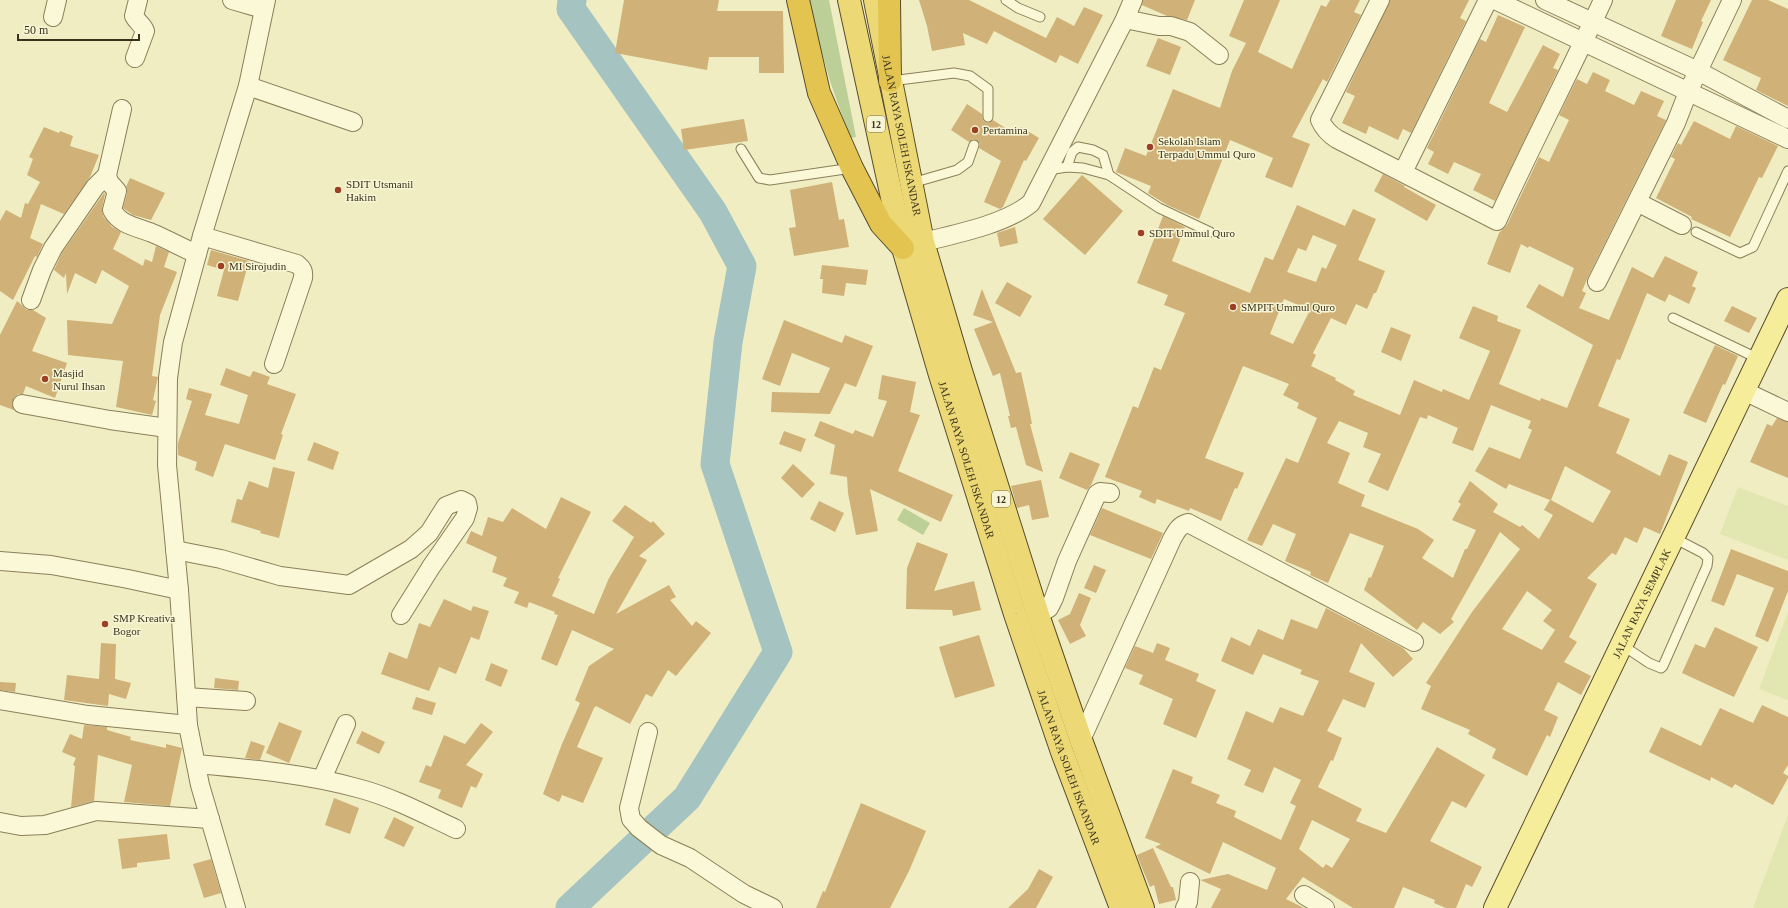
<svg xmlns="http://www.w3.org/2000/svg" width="1788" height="908" font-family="Georgia,serif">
<rect width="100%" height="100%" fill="#f0edc3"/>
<!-- farmland -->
<g fill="#e2e6b0">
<path d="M1738,487L1788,506V560L1720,534Z"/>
<path d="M1788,612V700L1759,689Z"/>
<path d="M1788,815V908H1753L1774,852Z"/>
</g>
<!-- green -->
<g fill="#bbcf96">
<path d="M807,0H829L856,137L850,138L830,81Z"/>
<path d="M904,508L930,523L923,535L897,520Z"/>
</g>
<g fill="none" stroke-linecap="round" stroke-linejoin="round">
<!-- river -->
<path stroke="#a5c3c1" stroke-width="29" d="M570,908L687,798L778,652L715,464L728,342L742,266L713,212L571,9L572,0"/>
</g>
<!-- building -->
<g fill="#d0b177" fill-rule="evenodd">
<path d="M624,0H719L717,11H783L784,73H759V57H709L707,70L615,53Z"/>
<path d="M919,0H969L1046,38L1057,17L1074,26L1084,7L1103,15L1078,64L1060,55L1056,63L994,31L987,44L963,33L965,45L932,51L927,26Z"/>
<path d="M1143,0H1195L1187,20L1167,16L1142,5Z"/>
<path d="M1244,0H1280L1258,52L1292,69L1321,5L1326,7L1330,0H1360L1354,12L1361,15L1327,82L1323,79L1292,137L1310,144L1292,188L1265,177L1273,158L1230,140L1199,219L1167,205L1148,193L1151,186L1116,172L1125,148L1146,156L1173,89L1220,108L1232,71L1246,43L1229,36Z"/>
<path d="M1390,0H1469L1460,18L1466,21L1411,133L1403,129L1398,140L1369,126L1366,134L1342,123L1355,96L1346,92Z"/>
<path d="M1676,0H1711L1701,21L1703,22L1692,49L1661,36Z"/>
<path d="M1752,0H1768L1788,9V106L1756,90L1761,78L1723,60Z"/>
<path d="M1498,15L1525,27L1489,103L1507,112L1543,45L1560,54L1553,68L1558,70L1495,201L1473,190L1481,174L1454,162L1448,174L1428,164L1434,152L1427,148L1480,39L1486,42Z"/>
<path d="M1158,38L1181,47L1170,75L1146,66Z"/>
<path d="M1593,72L1610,80L1605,91L1634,105L1641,91L1664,101L1657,116L1666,120L1588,277L1582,291L1586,293L1579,308L1609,320L1632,267L1653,278L1665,256L1698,272L1692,286L1696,288L1689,304L1669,294L1665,302L1647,293L1620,360L1617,359L1598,406L1630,419L1616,453L1660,476L1669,454L1688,462L1660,534L1644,527L1637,543L1625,537L1616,555L1612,553L1587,578L1597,584L1569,637L1577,642L1564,662L1591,676L1581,695L1558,682L1544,710L1558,717L1550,737L1547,735L1527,776L1492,758L1496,749L1468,734L1470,730L1421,709L1431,686L1426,683L1472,612L1520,549L1500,532L1451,619L1454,622L1440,634L1423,622L1417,630L1364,590L1369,577L1371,578L1384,546L1350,533L1328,583L1310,575L1311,572L1285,561L1296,534L1273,524L1262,546L1247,540L1286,458L1298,463L1317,418L1297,408L1299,403L1283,395L1289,384L1243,366L1205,458L1244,473L1237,489L1235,488L1221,521L1190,508L1189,511L1157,499L1155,504L1139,497L1142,491L1105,477L1133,406L1138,408L1154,367L1161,370L1185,313L1164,305L1168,295L1137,283L1163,216L1185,227L1172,261L1250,293L1265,257L1273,260L1297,205L1345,226L1353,209L1376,219L1358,260L1385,271L1376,293H1374L1367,309L1356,304L1346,325L1331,318L1313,353L1316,355L1311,366L1336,378L1335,380L1355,391L1353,395L1400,415L1414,380L1442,392L1443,389L1469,400L1490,351L1459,338L1473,306L1498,316L1497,321L1521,330L1499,384L1540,401L1541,398L1567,408L1593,345L1526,307L1539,284L1563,297L1574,268L1529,246L1528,248L1521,244L1510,273L1487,264L1499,233L1507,225L1539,157L1549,162L1556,147L1569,120L1559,115L1577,79L1587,84ZM1313,235L1337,245L1326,269L1322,267L1316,282L1287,272L1298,248L1306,251ZM1284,299L1310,310L1293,344L1270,334ZM1491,405L1531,421L1528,428L1532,430L1520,459L1489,447L1475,471L1506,489L1509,484L1550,500L1544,510L1553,515L1539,539L1522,525L1520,527L1493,512L1498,504L1470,481L1458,502L1461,504L1452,520L1476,530L1467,549H1465L1453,578L1422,558L1434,540L1418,529L1361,506L1365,495L1338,483L1350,453L1327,443L1339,421L1368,433L1363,447L1381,454L1368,482L1388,491L1420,417L1427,419L1428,415L1458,428L1452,443L1473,451ZM1565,466L1611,491L1593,523L1551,500ZM1527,591L1552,610L1543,621L1555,630L1542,650L1502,629Z"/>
<path d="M967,104L982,114L983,120L985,122L988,123L993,120L1016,135L1021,127L1039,138L1026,161L1024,160L1003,207L1000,209L984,202L1001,161L979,148L980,144L976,140L973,139L969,142L951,130Z"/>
<path d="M744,119L748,141L684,150L681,129Z"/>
<path d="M1694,121L1730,139L1736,126L1778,146L1762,178L1759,177L1730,237L1691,219L1692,217L1656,198L1675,159L1671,157L1678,143L1681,145Z"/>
<path d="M44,127L59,133L60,131L73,136L70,146L99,155L90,177L64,214L41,204L30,238L43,244L37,257L35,256L13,300L0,291V221L6,210L21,218L25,203L28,204L40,182L27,175L33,159L29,157Z"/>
<path d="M1383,174L1405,186L1404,187L1436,205L1427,221L1374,191Z"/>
<path d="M1082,175L1123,211L1085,255L1043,219Z"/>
<path d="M130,178L165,193L151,220L133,215L123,208L127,193L126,187Z"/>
<path d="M832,182L839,220L844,219L849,247L794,256L789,228L796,227L790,190Z"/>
<path d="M104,193L105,194L102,208L103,216L112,227L121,232L113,249L143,266L145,259L152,262L156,246L169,252L164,267L177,272L160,315L152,376L158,377L153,400L156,401L152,415L116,407L123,361L68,355L67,320L112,324L129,286L102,270L96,284L75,273L67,294L66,273L64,278L54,270L62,253Z"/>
<path d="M1015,227L1018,243L1000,247L997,233Z"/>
<path d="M211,250L249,261L238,301L217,296L224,270L207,265Z"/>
<path d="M822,265L868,270L866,285L846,283L844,296L822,293L823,279H820Z"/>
<path d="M1007,282L1032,296L1020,317L995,303Z"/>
<path d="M982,289L1016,373L1021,372L1029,408L1032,424H1030L1043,472L1026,465L1016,427L1011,428L1008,416H1010L1000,373L993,376L974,329L993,322L973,315Z"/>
<path d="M17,301L27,310H33L46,318L32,351L67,363L55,398L26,386L23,394H18L14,398L12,403L14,410L0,405V335Z"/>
<path d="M1732,306L1757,318L1749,333L1724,321Z"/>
<path d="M784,320L842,343L845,335L873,346L856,387L845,383L830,414L771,412L772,392L819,393L830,368L792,353L780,386L762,379Z"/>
<path d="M1391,327L1411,335L1401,361L1381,352Z"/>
<path d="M1715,345L1738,356L1725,385L1723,384L1706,423L1683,413Z"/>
<path d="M226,368L250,377L253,371L270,377L267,384L296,394L281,434L283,435L275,460L225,444L213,477L195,470L197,462L178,455V443L192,401L186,399L189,388L212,394L205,415L239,424L248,395L220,385Z"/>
<path d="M882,375L916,382L910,412L920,415L898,471L953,495L941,522L870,489L878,531L856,535L848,493L847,477L830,474L835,445L814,436L820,421L853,434L855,430L873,437L887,401L878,399Z"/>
<path d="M1777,418L1788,422V478L1750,462L1767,424L1772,426Z"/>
<path d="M784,431L806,439L801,452L779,444Z"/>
<path d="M314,442L339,452L333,470L307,460Z"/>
<path d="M1070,452L1100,464L1091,485L1087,490L1059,478Z"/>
<path d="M793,464L815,484L802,498L781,478Z"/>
<path d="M273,467L295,472L279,538L260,533L261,531L231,522L237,499L242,500L249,481L268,488Z"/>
<path d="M1041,480L1049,517L1032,520L1029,505L1017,508L1011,486Z"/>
<path d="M561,497L591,512L558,578L560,579L552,596L594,614L609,578L634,537L612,521L625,505L651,523L653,521L665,534L639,556L647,560L616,614L669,585L676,597L670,600L692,626L696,621L711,633L676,676L668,670L652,697L646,694L630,724L596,706L594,708L577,747L603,758L583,803L562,795L559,802L543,794L562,744L580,703L575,700L589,666L614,649L572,630L557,666L541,659L558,615L554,614L555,612L529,602L527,608L514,603L519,592L503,586L507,578L492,572L497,557L466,543L471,531L482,536L488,517L503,522L512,508L546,529Z"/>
<path d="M819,501L844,513L835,532L810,519Z"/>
<path d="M1102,508L1163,533L1151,559L1090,535Z"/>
<path d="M917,542L948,554L934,591L974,581L981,610L953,616L952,610L906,609L907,568Z"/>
<path d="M1731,549L1788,571V591L1768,642L1755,636L1774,588L1737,574L1724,606L1711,601Z"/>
<path d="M1094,565L1106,570L1096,593L1084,588Z"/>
<path d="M1079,593L1091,598L1080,625L1086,636L1070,644L1058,620L1070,614Z"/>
<path d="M444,599L471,611L473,606L489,611L479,640L471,637L456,674L439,667L429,691L381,674L389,652L407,659L419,623L430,627Z"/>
<path d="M1326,608L1403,648L1413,659L1393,677L1361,643L1349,672L1375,683L1365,708L1343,699L1327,731L1342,738L1333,761L1331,760L1318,787L1362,809L1356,821L1386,833L1437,747L1485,775L1466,808L1452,801L1430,841L1482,867L1472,887L1466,884L1456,908H1446L1434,903L1435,900L1403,887L1394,908H1353L1303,877L1286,899L1304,908H1211L1221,889L1200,880L1228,874L1267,890L1276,868L1223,842L1210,874L1155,847L1161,844L1145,838L1173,769L1193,777L1191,783L1220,795L1216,803L1236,811L1234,817L1281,840L1296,806L1290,803L1301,780L1274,767L1263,793L1244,785L1251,770L1227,759L1246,711L1273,723L1280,707L1303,716L1319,681L1300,674L1302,670L1263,654L1253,675L1221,661L1231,637L1250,646L1258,629L1283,640L1291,619L1317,629ZM1312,820L1350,839L1332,868L1326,864L1323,868L1299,849Z"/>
<path d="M1715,627L1758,647L1734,697L1682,673L1695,644L1705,648Z"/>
<path d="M979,635L995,686L955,698L939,647Z"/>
<path d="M101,643L116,644L115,679L131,683L126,699L109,694L108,706L64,700L67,675L99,679Z"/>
<path d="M1157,643L1170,648L1165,660L1199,674L1196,681L1216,690L1196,738L1163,724L1173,699L1139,684L1143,675L1125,668L1135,646L1153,653Z"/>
<path d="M491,663L508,670L501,687L485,680Z"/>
<path d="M215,678L239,681L238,690L214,688Z"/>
<path d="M0,682L16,683L15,692L0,690Z"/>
<path d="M416,697L436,703L432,715L412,709Z"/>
<path d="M1762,705L1788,717V765L1783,773L1788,776V778L1773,805L1735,784L1732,788L1711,777L1710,781L1649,752L1661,727L1701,746L1720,708L1753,723Z"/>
<path d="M279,722L302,731L289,763L266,753Z"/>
<path d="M481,723L493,732L466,765L483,774L476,788L471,786L462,808L438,798L441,790L419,782L426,765L431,767L444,735L465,744Z"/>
<path d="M84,725L107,727V730L131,737L130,740L166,748V744L182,748L170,806L124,802L132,765L98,755L94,801L71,807L75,766L73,765L76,758L62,752L70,734L82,739Z"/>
<path d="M362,731L385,742L379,754L356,743Z"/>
<path d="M251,741L265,746L260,760L245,758Z"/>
<path d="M334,798L359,808L350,834L325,825Z"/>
<path d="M861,803L926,831L909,871L890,908H816L823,891L825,892Z"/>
<path d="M394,817L414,827L404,847L384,838Z"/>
<path d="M167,834L170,859L137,863V867L122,869L118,839Z"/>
<path d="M1153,848L1171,887H1173L1176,900L1159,904L1154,885L1150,887L1140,863L1137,855Z"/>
<path d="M211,859L221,893L204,898L193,864Z"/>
<path d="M1039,869L1053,877L1036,908H1008L1028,889Z"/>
</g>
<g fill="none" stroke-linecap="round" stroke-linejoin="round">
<defs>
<g id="service">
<path d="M1006,0L1018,8L1040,17"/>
<path d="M891,81L954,73L970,76L988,89V117"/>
<path d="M741,149L759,178L770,180L852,168"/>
<path d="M1067,167L1072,152L1078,147L1093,150L1103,155L1109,175"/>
<path d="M1048,170L1067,167L1083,168L1109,175L1159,208L1210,232"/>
<path d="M912,183L957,170L968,162L974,145"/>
<path d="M1696,232L1740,253L1753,247L1788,171"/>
<path d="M1673,318L1759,359"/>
<path d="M1622,645L1649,663L1661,668L1663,666L1707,566L1708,558L1703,553L1674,538"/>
</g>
<g id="minor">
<path d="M232,0L263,9"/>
<path d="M1380,0L1320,120C1324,129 1329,134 1337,139L1497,221C1531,146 1569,74 1603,0"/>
<path d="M1495,0L1788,139"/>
<path d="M1545,0L1698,71L1788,119"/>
<path d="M53,17L57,0"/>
<path d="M1125,19L1159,26H1171L1190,32L1219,55"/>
<path d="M135,58L145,31C143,25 137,22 134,16L138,0"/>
<path d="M248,86L353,122"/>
<path d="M122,109L107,175L109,182L117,191L112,210C120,225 137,227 152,233C167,239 182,248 197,254"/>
<path d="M1403,172L1488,0"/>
<path d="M1637,202L1682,225"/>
<path d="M202,236L297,264C302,268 304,271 303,278L274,364"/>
<path d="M923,242C956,234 1006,224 1031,203L1125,19L1133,0"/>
<path d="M1597,282L1676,123L1688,92L1732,0"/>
<path d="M31,300L42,270L53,248L95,187L107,175"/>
<path d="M1744,391L1788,412"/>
<path d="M22,404L110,420L167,428"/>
<path d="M175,550L221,559L280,576L349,585L411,549L429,533L446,506L461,500L467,503L468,508L465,518L431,567L401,615"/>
<path d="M0,561L51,565L128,579L179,590"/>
<path d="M1038,615L1049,608L1054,598L1067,561L1097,494L1100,492L1110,493"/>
<path d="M186,697L246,701"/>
<path d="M0,700L88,715L188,725"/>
<path d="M648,732L629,808L631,819L639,828L661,845L690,858L744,894L773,908"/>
<path d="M1081,740L1172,539C1176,532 1179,525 1188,523L1414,642"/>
<path d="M196,764C252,769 308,774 361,789C394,798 426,815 456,829"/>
<path d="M322,779L346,724"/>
<path d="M0,822L21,826L45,825L96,811L210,819"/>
<path d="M1304,895L1325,908"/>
<path d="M236,908L200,785L188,725L179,590L167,465L168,378L173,342L202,236L248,86L266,0"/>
<path d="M1185,908L1188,902L1190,882"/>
</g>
<g id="primary">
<path id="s1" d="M1495,908L1788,299"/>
</g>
<g id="trunk">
<path id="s2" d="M849,0L903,248L940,375L1015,614L1062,752L1121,908"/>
<path id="s3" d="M875,0L923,242L961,371L1038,615L1081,740L1143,908"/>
</g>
<g id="motorway">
<path d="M798,0L819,93L852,168L881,224L903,248"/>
<path d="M889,0L890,81"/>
</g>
</defs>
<!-- service casing -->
<use href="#service" stroke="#8b7f59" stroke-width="11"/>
<!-- minor casing -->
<use href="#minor" stroke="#8b7f59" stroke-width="20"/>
<!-- primary casing -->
<use href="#primary" stroke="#594c2d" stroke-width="24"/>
<!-- trunk casing -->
<use href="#trunk" stroke="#594c2d" stroke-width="24"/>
<!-- motorway casing -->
<use href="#motorway" stroke="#594c2d" stroke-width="24"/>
<!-- service -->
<use href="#service" stroke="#faf8d7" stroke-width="9"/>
<!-- minor -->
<use href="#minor" stroke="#faf8d7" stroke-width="18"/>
<!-- primary -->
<use href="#primary" stroke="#f5ed99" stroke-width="22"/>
<!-- trunk -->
<use href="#trunk" stroke="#ecd874" stroke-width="22"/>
<!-- motorway -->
<use href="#motorway" stroke="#e3c450" stroke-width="22"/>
</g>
<!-- markers -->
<g fill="#9d4126" stroke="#f7f5d3" stroke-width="1.5">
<circle cx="975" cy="130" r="4"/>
<circle cx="1150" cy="147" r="4"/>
<circle cx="338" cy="190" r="4"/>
<circle cx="1141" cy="233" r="4"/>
<circle cx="221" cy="266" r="4"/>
<circle cx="1233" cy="307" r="4"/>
<circle cx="45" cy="379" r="4"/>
<circle cx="105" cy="624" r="4"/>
</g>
<g text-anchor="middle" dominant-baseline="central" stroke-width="3" stroke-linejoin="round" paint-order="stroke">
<!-- shield labels -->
<g fill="#f7f5d3" stroke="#736c54" stroke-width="1">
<rect x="867" y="116" width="18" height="16" rx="3"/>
<rect x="992" y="491" width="18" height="16" rx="3"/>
</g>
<g font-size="10" font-weight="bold" fill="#3a321e">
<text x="876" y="124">12</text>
<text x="1001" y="499">12</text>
</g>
<!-- poi labels -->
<g font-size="11" fill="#3a321e" stroke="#f7f5d3" text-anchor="start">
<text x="983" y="130">Pertamina</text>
<text x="1158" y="141">Sekolah Islam<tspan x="1158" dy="13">Terpadu Ummul Quro</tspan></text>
<text x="346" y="184">SDIT Utsmanil<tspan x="346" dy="13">Hakim</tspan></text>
<text x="1149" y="233">SDIT Ummul Quro</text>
<text x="229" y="266">MI Sirojudin</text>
<text x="1241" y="307">SMPIT Ummul Quro</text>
<text x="53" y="373">Masjid<tspan x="53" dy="13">Nurul Ihsan</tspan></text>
<text x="113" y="618">SMP Kreativa<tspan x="113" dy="13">Bogor</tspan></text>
</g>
<!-- street labels -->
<g font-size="11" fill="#3a321e" stroke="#f7f5d3">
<text stroke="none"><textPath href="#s3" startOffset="138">JALAN RAYA SOLEH ISKANDAR</textPath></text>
<text stroke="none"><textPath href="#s2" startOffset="475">JALAN RAYA SOLEH ISKANDAR</textPath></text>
<text stroke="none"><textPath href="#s1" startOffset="338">JALAN RAYA SEMPLAK</textPath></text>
<text stroke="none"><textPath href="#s2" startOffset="799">JALAN RAYA SOLEH ISKANDAR</textPath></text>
</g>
</g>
<!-- scale -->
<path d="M18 34v6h121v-6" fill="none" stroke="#3a321e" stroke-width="2"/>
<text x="24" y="34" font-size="12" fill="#3a321e" stroke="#f7f5d3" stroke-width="3" paint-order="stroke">50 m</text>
</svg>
